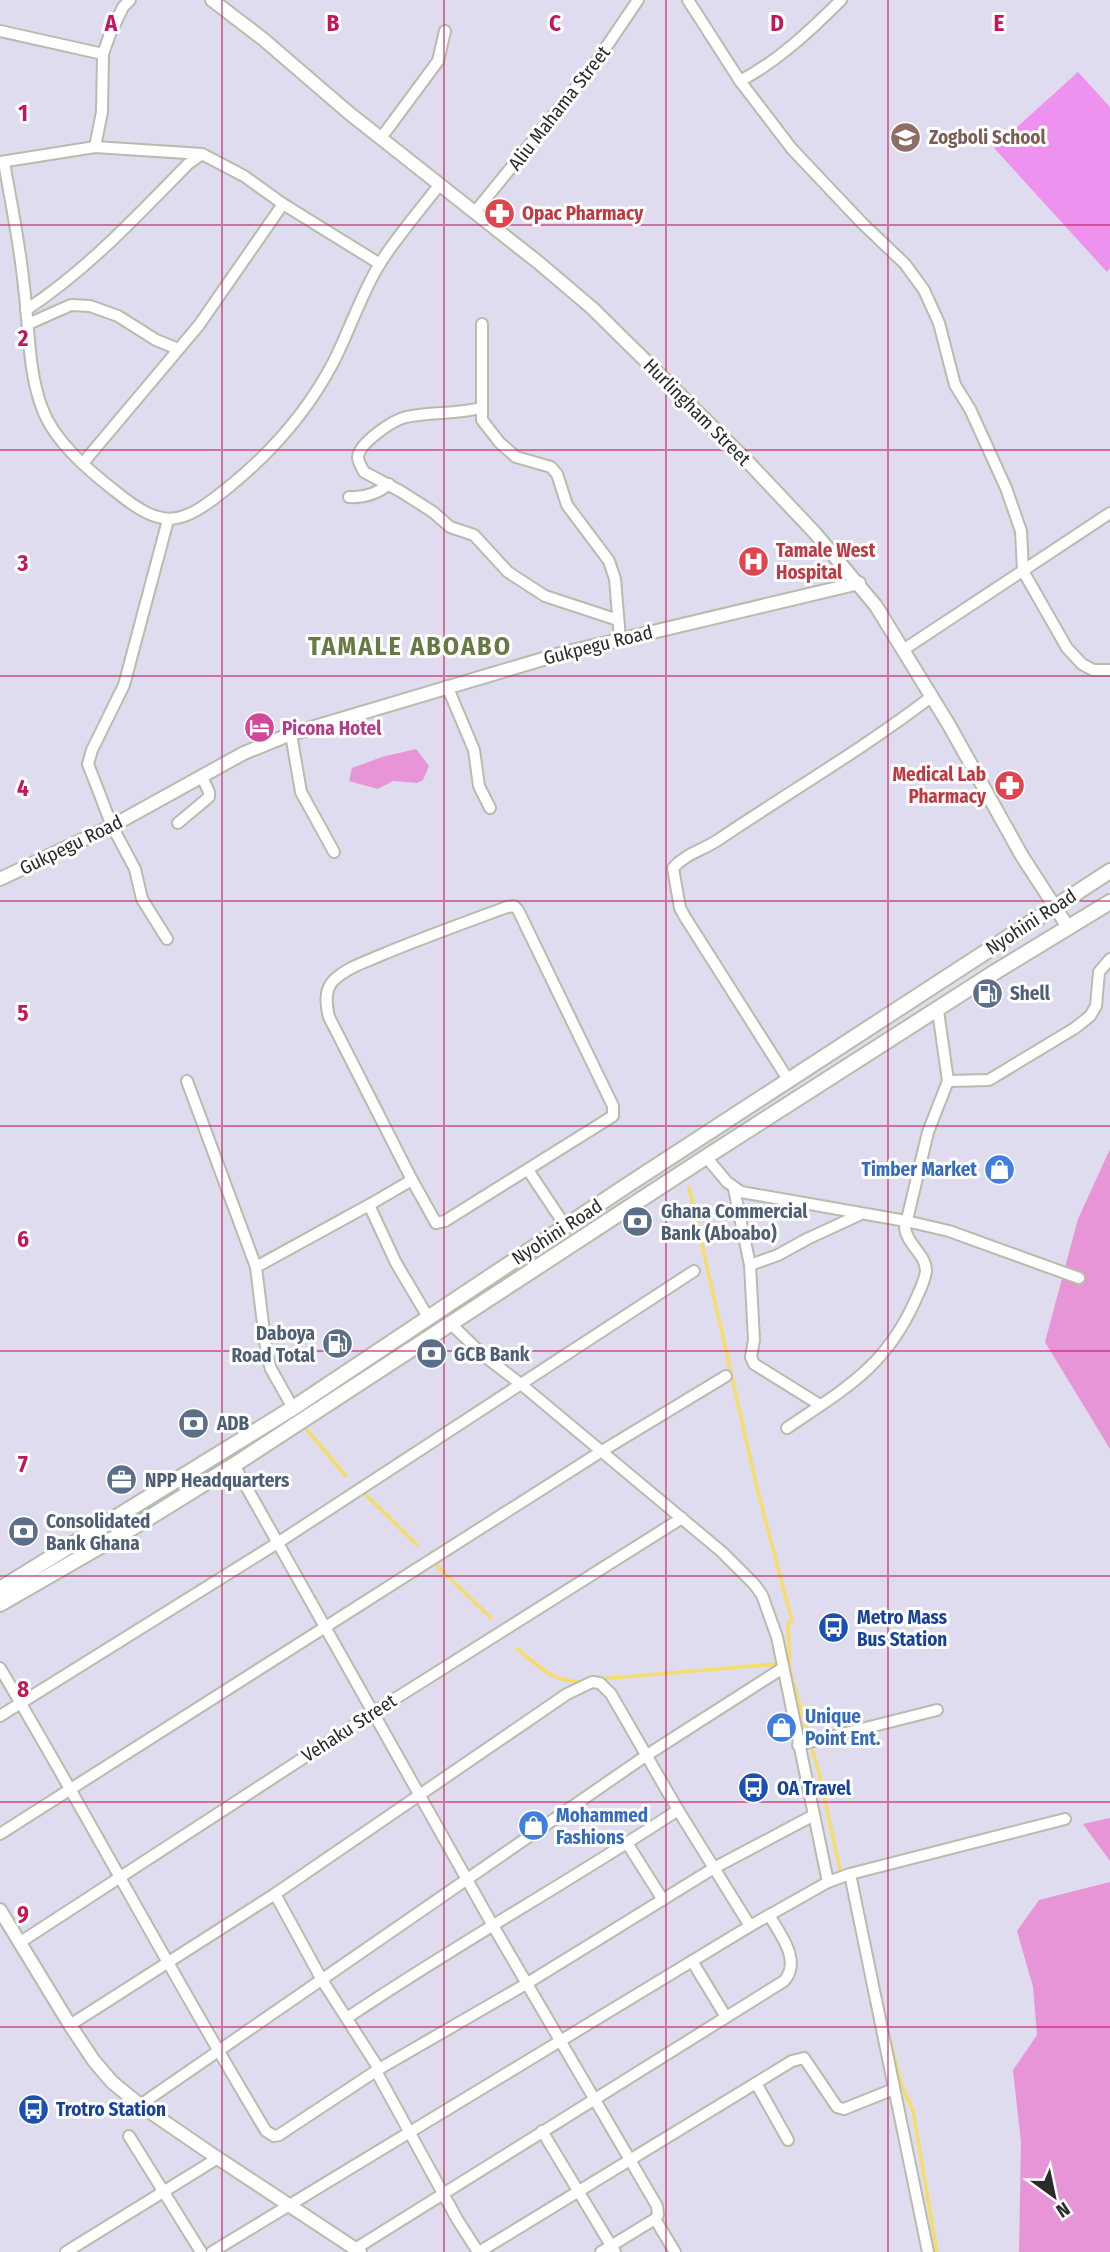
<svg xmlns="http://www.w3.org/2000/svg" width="1110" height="2252" font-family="'Fira Sans Condensed',sans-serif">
<rect width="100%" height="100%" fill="#dedcee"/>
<!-- green -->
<g fill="#e795d6">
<path d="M416,749L429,766L423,780L417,783L393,781L378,789L349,781L352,768L382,757Z"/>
<path d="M1110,1149V1449L1045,1342L1078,1219Z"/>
<path d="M1110,1818V1861L1083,1824Z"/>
<path d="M1110,1882V2252H1019L1021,2143L1013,2070L1037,2035L1033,1987L1017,1931L1039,1900Z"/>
</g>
<!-- pitch -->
<path fill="#ee91ef" d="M1078,72L1110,107V268L1107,272L994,148Z"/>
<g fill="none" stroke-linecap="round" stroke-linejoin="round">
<!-- stream -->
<g stroke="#f6dd69" stroke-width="3.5">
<path d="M689,1187L757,1488L792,1621L788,1624L790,1671L819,1773L841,1874"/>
<path d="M302,1424L346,1476"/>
<path d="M362,1491L417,1545"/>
<path d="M433,1562L491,1618"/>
<path d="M517,1649C541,1667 550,1681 581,1682"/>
<path d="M600,1679L776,1664"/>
<path d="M885,2020L901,2084L913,2111L937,2252"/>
</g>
<defs>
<g id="minor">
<path d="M688,0L740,81C778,61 811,30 841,0"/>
<path d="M0,31L103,54"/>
<path d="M740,81L792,149L862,223L905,264L924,290L939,323L955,385L970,409L1006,488L1021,531L1023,571L1067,648L1082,664L1093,670H1110"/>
<path d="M381,138L438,61L445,31"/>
<path d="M95,147L102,112L103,54L110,34L123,7L130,0"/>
<path d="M202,154L244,176L283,204L380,264"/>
<path d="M0,162L95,147L202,154L188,164C137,216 87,270 26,310"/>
<path d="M4,162C11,203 20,245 24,287C29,326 28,371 42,408C54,441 88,470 115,491C165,532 182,525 230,486C273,451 308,411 334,361C350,329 361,295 379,265C395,239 421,209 440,184"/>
<path d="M475,212L592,68L638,0"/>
<path d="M28,324L71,305L90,306L118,316L156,340L178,349"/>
<path d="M482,324V420L500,443L516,457L551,467L557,474L567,505L609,561L615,579L620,639"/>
<path d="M481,408C457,414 431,412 406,417C393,420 359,443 358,457C358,462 362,468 364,472L400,491L433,512L450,527L474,535L508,572L545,596L618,620"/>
<path d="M83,463L199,325L283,204"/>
<path d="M349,497C365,498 377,494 389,484"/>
<path d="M903,650L1110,513"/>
<path d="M447,686L474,750L479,786L490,808"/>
<path d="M291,734L301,792L334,852"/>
<path d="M178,823L209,797V792L202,777"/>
<path d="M514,906L518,910L613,1106V1116L445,1221L436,1223L412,1180L329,1017C326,1005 324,991 333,981C347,967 368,961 386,953C425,937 466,922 507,907Z"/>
<path d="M167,939L142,899L135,869L112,826L88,764L92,750L124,685L168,520"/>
<path d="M187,1081L256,1267"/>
<path d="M789,1081L685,917L680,908L673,868C685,854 703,850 718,840C789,792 863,749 931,697"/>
<path d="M948,1081L989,1080L1075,1028L1090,1016L1096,1006L1099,972L1110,959"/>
<path d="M706,1157L727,1182L741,1192L906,1221L949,1231L1079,1278"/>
<path d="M528,1170L566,1227"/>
<path d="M734,1189L750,1265L754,1340L751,1357L754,1364L820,1405"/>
<path d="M369,1205L412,1180"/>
<path d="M750,1265L778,1255L807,1239L859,1215"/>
<path d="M450,1323L483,1355L522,1385L722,1552L754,1584L762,1595L777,1637L828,1882"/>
<path d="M293,1408L271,1369L267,1356L256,1267L369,1205L396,1263L428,1317"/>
<path d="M787,1428C844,1389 885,1368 915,1301C919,1292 925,1281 926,1271C926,1254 907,1245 905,1228L928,1132L948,1081L938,1011"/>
<path d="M234,1465L492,1924L657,2206L658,2215L655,2219L675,2252"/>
<path d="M0,1668C91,1821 174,1979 266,2131L274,2136L279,2135L379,2069L526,1984L714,1868L814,1815"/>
<path d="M0,1716L279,1542L694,1271"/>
<path d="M798,1745L937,1710"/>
<path d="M0,1834L602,1451L726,1376"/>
<path d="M627,1843L663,1900"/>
<path d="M850,1874L928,2252"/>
<path d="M275,1894L322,1980L379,2069"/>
<path d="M19,1943L374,1712L682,1518"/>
<path d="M692,1961L726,2017"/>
<path d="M347,2018C455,1945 569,1882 678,1810"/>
<path d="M70,2025L275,1894L567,1694L592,1682L600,1683L611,1694L678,1810L750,1926"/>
<path d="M376,2071L457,2219L478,2252"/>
<path d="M140,2105L647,1755L783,1668"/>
<path d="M542,2131L615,2252"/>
<path d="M129,2136L201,2252"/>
<path d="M788,2140L756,2083L792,2061L804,2058L837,2107L844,2109L894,2089"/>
<path d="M355,2249L784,1981C802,1961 780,1934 769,1915"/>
<path d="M66,2252L218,2158"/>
<path d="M212,2252L750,1926L828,1882L850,1874L1065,1819"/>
<path d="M479,2252L756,2083"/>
<path d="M601,2252L655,2219"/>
</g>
<g id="tertiary">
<path d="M212,0L263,39L349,113L539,263L592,308L748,462L815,533L876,606L949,725L1022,856L1068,927"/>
<path d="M0,879L112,826L244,753L291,734L560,654L859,583"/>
<path d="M0,1910L70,2025L94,2061L112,2082L140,2105L213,2155L360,2252"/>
</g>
<g id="secondary">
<path d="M0,1589L293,1408L626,1186L1110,871"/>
<path d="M0,1604L139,1524L234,1465L706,1157L995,972L1110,902"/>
</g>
</defs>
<!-- minor casing -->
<use href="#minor" stroke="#b7bcac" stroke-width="14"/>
<!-- tertiary casing -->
<use href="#tertiary" stroke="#b7bcac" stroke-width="16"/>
<!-- secondary casing -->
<use href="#secondary" stroke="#b7bcac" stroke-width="18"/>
<!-- minor -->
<use href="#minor" stroke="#fff" stroke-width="10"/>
<!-- tertiary -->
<use href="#tertiary" stroke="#fff" stroke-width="12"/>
<!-- secondary -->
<use href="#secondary" stroke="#fff" stroke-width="14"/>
</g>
<!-- grid -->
<path fill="none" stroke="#c2185b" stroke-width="2" stroke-opacity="0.55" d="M222,0V2252M444,0V2252M666,0V2252M888,0V2252M0,225H1110M0,450H1110M0,676H1110M0,901H1110M0,1126H1110M0,1351H1110M0,1576H1110M0,1802H1110M0,2027H1110"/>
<!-- icons -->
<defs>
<symbol id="school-disc" viewBox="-11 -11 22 22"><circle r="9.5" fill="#8d6e63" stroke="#fff"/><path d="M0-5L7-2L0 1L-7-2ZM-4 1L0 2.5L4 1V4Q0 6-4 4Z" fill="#fff"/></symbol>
<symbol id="pharmacy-disc" viewBox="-11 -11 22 22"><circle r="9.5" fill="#e0444e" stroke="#fff"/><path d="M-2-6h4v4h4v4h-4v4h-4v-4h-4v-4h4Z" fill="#fff"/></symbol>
<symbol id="hospital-disc" viewBox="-11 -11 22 22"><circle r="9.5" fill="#e0444e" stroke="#fff"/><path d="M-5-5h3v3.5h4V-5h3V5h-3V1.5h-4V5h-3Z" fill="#fff"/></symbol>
<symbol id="hotel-disc" viewBox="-11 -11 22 22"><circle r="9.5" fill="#d1479c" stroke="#fff"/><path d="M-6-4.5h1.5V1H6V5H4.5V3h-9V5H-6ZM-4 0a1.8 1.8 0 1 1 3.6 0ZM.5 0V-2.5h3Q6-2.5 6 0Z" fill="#fff"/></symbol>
<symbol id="fuel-disc" viewBox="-11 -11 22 22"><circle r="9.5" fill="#5c6f8a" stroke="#fff"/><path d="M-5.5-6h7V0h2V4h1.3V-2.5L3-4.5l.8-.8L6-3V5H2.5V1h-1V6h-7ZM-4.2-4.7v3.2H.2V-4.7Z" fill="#fff"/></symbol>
<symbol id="shop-disc" viewBox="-11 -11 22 22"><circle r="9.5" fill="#3f7fe0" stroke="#fff"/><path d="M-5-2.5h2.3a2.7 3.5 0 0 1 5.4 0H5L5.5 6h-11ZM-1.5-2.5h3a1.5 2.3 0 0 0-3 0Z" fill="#fff"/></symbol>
<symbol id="bank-disc" viewBox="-11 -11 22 22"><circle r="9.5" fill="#5c6f8a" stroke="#fff"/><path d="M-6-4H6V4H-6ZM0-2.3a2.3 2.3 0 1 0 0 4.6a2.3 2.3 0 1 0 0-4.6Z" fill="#fff"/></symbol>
<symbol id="office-disc" viewBox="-11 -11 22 22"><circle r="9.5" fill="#5c6f8a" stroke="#fff"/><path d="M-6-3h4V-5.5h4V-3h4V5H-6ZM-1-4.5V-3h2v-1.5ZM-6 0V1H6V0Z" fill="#fff"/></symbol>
<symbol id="bus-disc" viewBox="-11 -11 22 22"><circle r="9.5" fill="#1a4fb4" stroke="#fff"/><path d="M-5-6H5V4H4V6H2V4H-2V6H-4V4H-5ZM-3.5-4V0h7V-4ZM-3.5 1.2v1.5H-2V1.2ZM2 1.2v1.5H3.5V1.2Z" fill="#fff"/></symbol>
</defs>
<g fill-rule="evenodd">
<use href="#school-disc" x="888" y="120" width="35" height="35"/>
<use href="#pharmacy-disc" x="482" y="196" width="35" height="35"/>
<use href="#hospital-disc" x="736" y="544" width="35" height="35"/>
<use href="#hotel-disc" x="242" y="710" width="35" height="35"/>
<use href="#pharmacy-disc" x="992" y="768" width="35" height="35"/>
<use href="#fuel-disc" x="970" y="976" width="35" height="35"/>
<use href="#shop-disc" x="982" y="1152" width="35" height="35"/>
<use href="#bank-disc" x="620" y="1204" width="35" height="35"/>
<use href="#fuel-disc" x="320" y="1326" width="35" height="35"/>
<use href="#bank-disc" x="414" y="1336" width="35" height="35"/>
<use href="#bank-disc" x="176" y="1406" width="35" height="35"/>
<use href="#office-disc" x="104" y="1462" width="35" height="35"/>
<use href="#bank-disc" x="6" y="1514" width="35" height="35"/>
<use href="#bus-disc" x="816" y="1610" width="35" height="35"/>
<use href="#shop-disc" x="764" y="1710" width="35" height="35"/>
<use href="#bus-disc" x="736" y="1770" width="35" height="35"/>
<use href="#shop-disc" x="516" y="1808" width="35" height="35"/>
<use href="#bus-disc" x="16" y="2092" width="35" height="35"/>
</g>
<g text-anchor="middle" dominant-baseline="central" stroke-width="6" stroke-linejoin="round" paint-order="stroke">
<!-- street labels -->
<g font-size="19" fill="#2b2b2b" stroke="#fff">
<text transform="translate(559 108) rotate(-52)">Aliu Mahama Street</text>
<text transform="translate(697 412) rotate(45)">Hurlingham Street</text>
<text transform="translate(598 645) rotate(-14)">Gukpegu Road</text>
<text transform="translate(71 845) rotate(-26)">Gukpegu Road</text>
<text transform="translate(1031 922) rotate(-33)">Nyohini Road</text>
<text transform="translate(557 1232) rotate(-33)">Nyohini Road</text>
<text transform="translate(349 1728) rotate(-33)">Vehaku Street</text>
</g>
<!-- education labels -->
<g font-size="19" font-weight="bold" fill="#785e54" stroke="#fff" text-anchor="start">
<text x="929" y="137">Zogboli School</text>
</g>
<!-- health labels -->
<g font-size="19" font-weight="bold" fill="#be3a42" stroke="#fff" text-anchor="start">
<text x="522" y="213">Opac Pharmacy</text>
<text x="776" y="550">Tamale West<tspan x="776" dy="22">Hospital</tspan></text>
<text x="986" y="774" text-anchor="end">Medical Lab<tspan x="986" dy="22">Pharmacy</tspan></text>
</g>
<!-- hotel labels -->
<g font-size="19" font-weight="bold" fill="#b23c85" stroke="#fff" text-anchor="start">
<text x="282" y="728">Picona Hotel</text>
</g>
<!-- service labels -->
<g font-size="19" font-weight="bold" fill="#4e5e75" stroke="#fff" text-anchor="start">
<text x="1010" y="993">Shell</text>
<text x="661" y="1211">Ghana Commercial<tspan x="661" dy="22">Bank (Aboabo)</tspan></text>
<text x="315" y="1333" text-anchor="end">Daboya<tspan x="315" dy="22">Road Total</tspan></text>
<text x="454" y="1354">GCB Bank</text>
<text x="217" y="1423">ADB</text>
<text x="145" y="1480">NPP Headquarters</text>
<text x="46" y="1521">Consolidated<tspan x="46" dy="22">Bank Ghana</tspan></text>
</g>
<!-- shop labels -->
<g font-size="19" font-weight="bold" fill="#366cbe" stroke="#fff" text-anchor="start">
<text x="977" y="1169" text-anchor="end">Timber Market</text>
<text x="805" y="1716">Unique<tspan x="805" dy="22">Point Ent.</tspan></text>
<text x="556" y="1815">Mohammed<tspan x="556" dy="22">Fashions</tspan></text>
</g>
<!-- transit labels -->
<g font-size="19" font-weight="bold" fill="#164399" stroke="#fff" text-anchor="start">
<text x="857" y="1617">Metro Mass<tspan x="857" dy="22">Bus Station</tspan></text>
<text x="777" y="1788">OA Travel</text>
<text x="56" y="2109">Trotro Station</text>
</g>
<!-- district labels -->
<g font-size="26" font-weight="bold" letter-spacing="2" fill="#667a45" stroke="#fff">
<text x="410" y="646">TAMALE ABOABO</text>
</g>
</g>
<g font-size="23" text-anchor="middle" font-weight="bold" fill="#c2185b" stroke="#fff" stroke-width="6" stroke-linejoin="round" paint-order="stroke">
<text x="111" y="31">A</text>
<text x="333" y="31">B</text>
<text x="555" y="31">C</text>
<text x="777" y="31">D</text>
<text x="999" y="31">E</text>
<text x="23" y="121">1</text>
<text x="23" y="346">2</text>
<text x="23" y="571">3</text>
<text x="23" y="796">4</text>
<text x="23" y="1021">5</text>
<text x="23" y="1247">6</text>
<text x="23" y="1472">7</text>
<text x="23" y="1697">8</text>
<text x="23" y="1922">9</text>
</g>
<!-- north arrow -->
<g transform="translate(1054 2196) rotate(147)" stroke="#ffffff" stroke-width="5" paint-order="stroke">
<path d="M0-5L12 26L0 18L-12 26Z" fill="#2b2b2b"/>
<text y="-10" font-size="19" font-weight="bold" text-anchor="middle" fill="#2b2b2b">N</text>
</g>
</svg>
